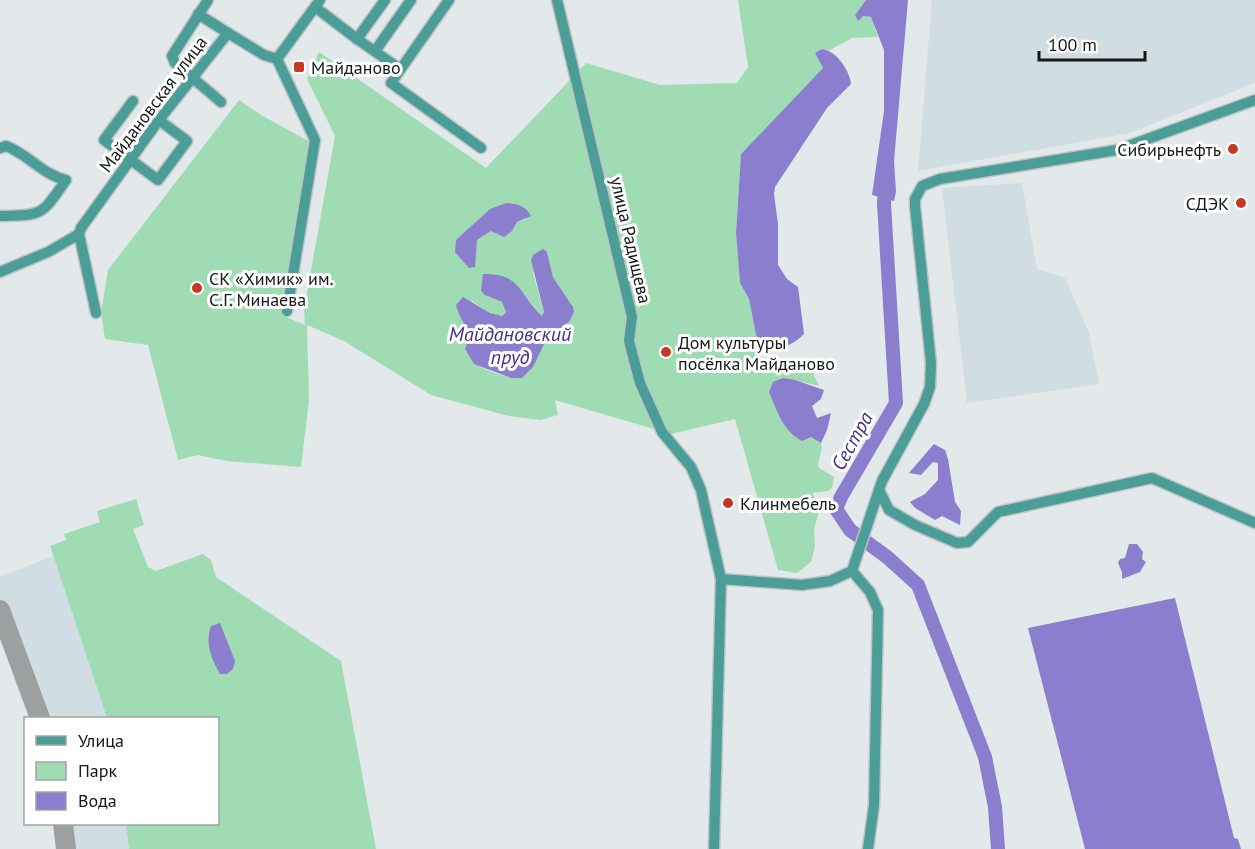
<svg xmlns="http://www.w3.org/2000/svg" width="1255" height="849" font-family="'PT Sans',sans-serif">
<rect width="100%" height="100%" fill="#e3e8ea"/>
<!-- built -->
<g fill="#d0dde2">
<path d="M932,0H1255V83L1130,133L918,171Z"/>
<path d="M1022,183L1037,269L1065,278L1089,333L1099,384L967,403L942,188Z"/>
<path d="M53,556L107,718H40L0,610V577Z"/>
<path d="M63,824H126L129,849H66Z"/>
</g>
<!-- green -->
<g fill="#9fdcb3" fill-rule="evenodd">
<path d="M738,0H866L855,15L871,17L878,37L852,38L830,50L822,49L815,53L823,68L741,154L736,233L740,283L749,299L756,335L758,359C772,368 788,371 804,362L809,364L819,386L794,380L811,437L821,443L822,448L818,464L819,468L834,477L832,488L828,491L812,493L820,508L814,529L815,546L811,562L797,573L778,570L735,419L671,434L555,400L558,415L540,420L509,416L431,395L344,341L307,325L309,400L301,467L226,461L198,455L178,460L148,345L105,339L101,312L108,270L239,100L261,115L310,142L284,316L305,325L304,310L335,136L307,79L319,52L486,168L586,63L660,85L737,83L748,67ZM506,203L527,219L517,222L512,231H491L477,240L456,241L490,209ZM547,252L553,277L573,307L569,322C563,327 552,332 547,339C530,361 536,387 498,374C480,368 475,365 465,349C470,333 466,324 457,311L472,301L490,313L501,316L506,312L502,302L485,295L516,284L542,317L544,312L533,273Z"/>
<path d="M136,499L144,525L133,529L148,567L156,571L203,554L211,560L216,577L341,661L376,849H129L126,824H218V718H107L50,546L66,540L64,534L100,522L97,511Z"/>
</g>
<!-- water -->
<g fill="#8b7ece">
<path d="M866,0H908L894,161L896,192L894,201L872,195L884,111V50L871,17L863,16L858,21L855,15Z"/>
<path d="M822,49C836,50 850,71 851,84L827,108L775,187L774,194L778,224V265L787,279L798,287L804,334C790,348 780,349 761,345L756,335L749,299L740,283L736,233L741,154L823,68L815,53Z"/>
<path d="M506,203C518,204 525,205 531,216L517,222L512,231L504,237L491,231L477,240L475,267L469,268L455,252L456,240L490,209Z"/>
<path d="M543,249L547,252L553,277L573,307L574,312L569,322L547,338L533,367L522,378H511L474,364L465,349C473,326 460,324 456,305L463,297L490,313L502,316L506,312L502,302L485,295L481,291L483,274C521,273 519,294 542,316L544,312L531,260L533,255Z"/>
<path d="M783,378L795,380L824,390L821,399L812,406L817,418L831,413L827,430L821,443L811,437L802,441C783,431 777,411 769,392L773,382Z"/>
<path d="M934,444L945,450L948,459L955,502L961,511L960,525L942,516L935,520L915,508L910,502L925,494L938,480V463L933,462L921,475L909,473Z"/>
<path d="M1129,544H1137L1143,552L1142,559L1146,562L1140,572L1122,579V572L1118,563L1120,559L1125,558Z"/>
<path d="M1175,598L1234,838L1238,839L1241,849H1085L1028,628Z"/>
<path d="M220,623L235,661L233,669L227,674H220C211,658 205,644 211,626Z"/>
</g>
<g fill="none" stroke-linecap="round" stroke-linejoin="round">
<!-- river -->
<path stroke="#8b7ece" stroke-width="14" d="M885,182L884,204L896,403L841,497L836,509L850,530L887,557L918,585L985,757L995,807L998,849"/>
<!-- taxiway -->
<g stroke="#9ca0a0" stroke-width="20">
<path d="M0,610L40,718"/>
<path d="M63,824L66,849"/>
</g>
<defs>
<g id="minor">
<path d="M208,0L172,56L175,63L221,102"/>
<path d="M385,0L357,39L400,69"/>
<path d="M449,0L391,83L481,148"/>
<path d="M557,0L632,317L629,341L640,383L662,432L691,467L701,490L721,579"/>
<path d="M315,7L357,39"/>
<path d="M198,14L228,33"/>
<path d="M375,51L411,0"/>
<path d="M277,59L315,140L287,311"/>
<path d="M277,59L320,0"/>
<path d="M133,101L104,140L158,180L187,141L159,120"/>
<path d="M0,148L6,146C28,154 43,175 66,180C41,216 43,215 0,216"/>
<path d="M0,272L48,252L79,234"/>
<path d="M96,313L79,234L81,228L159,120L228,33L264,55L277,59"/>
<path d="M879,490L889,510L915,525L957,543L968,542L998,512L1152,478L1255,523"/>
<path d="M852,571L870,592L878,610L874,805L868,849"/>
<path d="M714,849L721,579L802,585L830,581L852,571L882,481L924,404L930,387L931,363L915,206V199L922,186L940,179L1117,150L1255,100"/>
</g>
</defs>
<!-- minor casing -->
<use href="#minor" stroke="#bec3c4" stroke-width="13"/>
<!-- minor -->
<use href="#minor" stroke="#4b9d97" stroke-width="10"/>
</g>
<!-- markers -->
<g fill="#c43824" stroke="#fff" stroke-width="2">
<rect x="293" y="61" width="12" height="12" rx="3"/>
<circle cx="1233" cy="149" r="6"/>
<circle cx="1241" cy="203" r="6"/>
<circle cx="197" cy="288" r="6"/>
<circle cx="666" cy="352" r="6"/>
<circle cx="728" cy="503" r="6"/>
</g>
<g text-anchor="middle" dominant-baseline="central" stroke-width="6" stroke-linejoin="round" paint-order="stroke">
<!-- poi labels -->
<g font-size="18" fill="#161818" stroke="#fff" text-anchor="start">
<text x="311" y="67">Майданово</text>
<text x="1221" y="149" text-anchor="end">Сибирьнефть</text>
<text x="1229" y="203" text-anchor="end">СДЭК</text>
<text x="209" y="278">СК «Химик» им.<tspan x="209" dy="21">С.Г. Минаева</tspan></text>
<text x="678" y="342">Дом культуры<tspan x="678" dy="21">посёлка Майданово</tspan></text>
<text x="740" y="503">Клинмебель</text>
</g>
<!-- street labels -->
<g font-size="18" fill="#161818" stroke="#fff">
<text transform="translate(153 104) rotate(-53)">Майдановская улица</text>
<text transform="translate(631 240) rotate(77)">улица Радищева</text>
</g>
<!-- water labels -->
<g font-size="20" font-style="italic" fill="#462c8a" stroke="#fff">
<text x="510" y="334">Майдановский<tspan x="510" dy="23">пруд</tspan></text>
<text transform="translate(852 441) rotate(-61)">Сестра</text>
</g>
</g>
<!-- legend -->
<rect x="24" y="717" width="195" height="108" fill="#ffffff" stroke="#a2a3a3" stroke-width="1.5"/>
<rect x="36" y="736" width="30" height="9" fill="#4b9d97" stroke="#a2a3a3" stroke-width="1.5"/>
<text x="78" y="747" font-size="18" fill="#161818">Улица</text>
<rect x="36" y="762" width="30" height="18" fill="#9fdcb3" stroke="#a2a3a3" stroke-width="1.5"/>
<text x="78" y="777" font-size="18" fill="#161818">Парк</text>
<rect x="36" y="792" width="30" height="18" fill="#8b7ece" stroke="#a2a3a3" stroke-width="1.5"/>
<text x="78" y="807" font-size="18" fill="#161818">Вода</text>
<!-- scale -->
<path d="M1039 51v9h106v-9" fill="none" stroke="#161818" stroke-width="3"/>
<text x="1048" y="51" font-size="18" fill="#161818" stroke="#ffffff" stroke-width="4.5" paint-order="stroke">100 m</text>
</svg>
